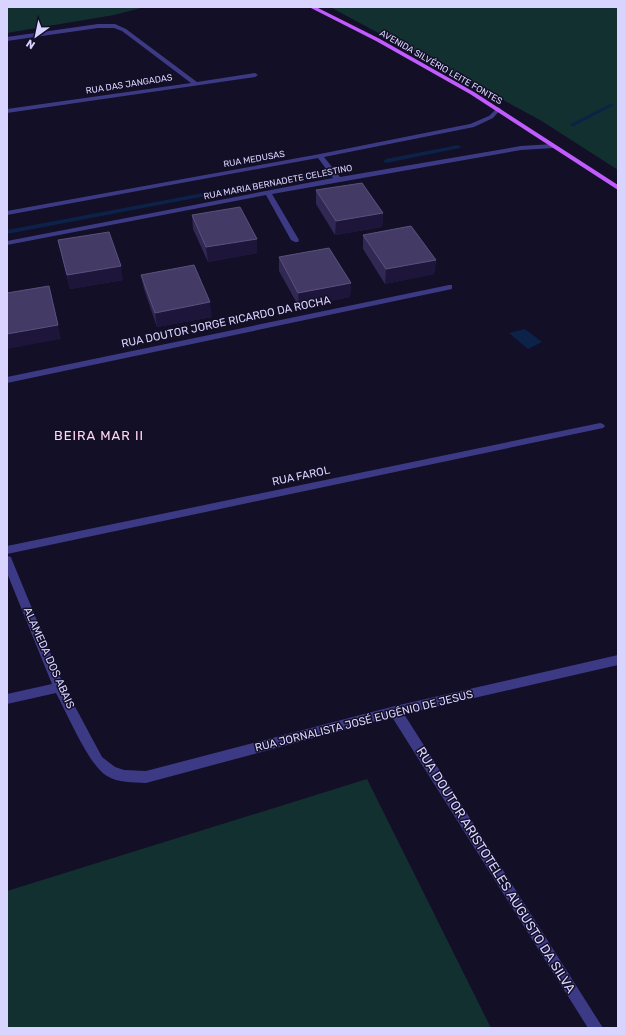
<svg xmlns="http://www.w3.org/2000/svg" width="625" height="1035" font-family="Rubik,sans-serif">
<rect width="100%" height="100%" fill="#130f26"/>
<!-- green -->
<g fill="#12302f">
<path d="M7,7H145L114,15L7,33Z"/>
<path d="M330,7H618V170L540,120Z"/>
<path d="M367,779L491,1028H7V891Z"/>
</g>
<!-- water -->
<path fill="#0c2248" d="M525,329L542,342L528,349L509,333Z"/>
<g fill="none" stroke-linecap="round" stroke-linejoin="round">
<!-- stream -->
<g fill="#0c2248" fill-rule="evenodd">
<path d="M610,104L614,105L574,126L569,125Z"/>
<path d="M458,145L461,147L460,148L386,163L383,161L386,159Z"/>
<path d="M314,172L316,173V175L7,234V230Z"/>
</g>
<!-- minor -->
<g fill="#3d3a85" fill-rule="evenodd">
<path d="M98,24H115L126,29L197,82L255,73L258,75L255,77L7,113V109L191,83L122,31L114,28H98L7,41V37Z"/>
<path d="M498,107L501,109L493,118L474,127L324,157L340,177L521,146L553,144L556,146L553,148L521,150L272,194L299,240L298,242H295L291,240L266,195L7,245V241L333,178L318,158L7,215V211L320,154L470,124L489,116Z"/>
<path d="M449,285H452V289L7,383V377Z"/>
<path d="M600,423L603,424L605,426L603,428L7,554V546Z"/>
<path d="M7,556L11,557L12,560L64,686L102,757L115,767L124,770L146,771L395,706L618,655V665L404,714L603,1028H588L392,717L146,783C133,782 118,783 107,776C89,766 67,713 56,693L7,704V694L52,684L7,573Z"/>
</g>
<!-- major -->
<path fill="#c25bff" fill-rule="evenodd" d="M309,7H316L380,39L474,92L618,185V190L470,94L376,41Z"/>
</g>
<!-- wall -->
<g fill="#312854">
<path d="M316,190L383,213L382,227L335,235L316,204Z"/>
<path d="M192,215L257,253L208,262L193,229Z"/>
<path d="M363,235L436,260L434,274L385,284L363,249Z"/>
<path d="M58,240L123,280L70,289Z"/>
<path d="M279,257L351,283L350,297L299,307L279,271Z"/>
<path d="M141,275L212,317L157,327L144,289Z"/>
</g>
<!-- shaded-wall -->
<g fill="#1d163a">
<path d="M383,213L382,227L335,235L336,221Z"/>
<path d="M257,239V253L208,262L206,247Z"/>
<path d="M436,260L434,274L385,284L386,269Z"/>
<path d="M121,266L123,280L70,289L67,275Z"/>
<path d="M351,283L350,297L299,307L298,293Z"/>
<path d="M210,302L212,317L157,327L155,313Z"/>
<path d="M58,325L61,339L7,349V334Z"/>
</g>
<!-- building -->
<g fill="#433a66" stroke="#5a527e">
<path d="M362,183L383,213L336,221L316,190Z"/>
<path d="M240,207L257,239L206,247L192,215Z"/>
<path d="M411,226L436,260L386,269L363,235Z"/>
<path d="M109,232L121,266L67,275L58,240Z"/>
<path d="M329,248L351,283L298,293L279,257Z"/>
<path d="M194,265L210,302L155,313L141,275Z"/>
<path d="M49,286L58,325L7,334V293Z"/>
</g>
<g text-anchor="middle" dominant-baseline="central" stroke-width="3" stroke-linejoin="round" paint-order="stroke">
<!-- far-street labels -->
<g font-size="9" fill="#d9d4ff" stroke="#130f26">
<text transform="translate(441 67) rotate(30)">AVENIDA SILVÉRIO LEITE FONTES</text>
<text transform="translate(129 84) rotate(-9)">RUA DAS JANGADAS</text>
<text transform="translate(254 159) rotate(-10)">RUA MEDUSAS</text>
<text transform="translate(278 182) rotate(-11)">RUA MARIA BERNADETE CELESTINO</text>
</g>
<!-- street labels -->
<g font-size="11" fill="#d9d4ff" stroke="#130f26">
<text transform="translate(226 322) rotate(-12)">RUA DOUTOR JORGE RICARDO DA ROCHA</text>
<text transform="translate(301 476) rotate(-12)">RUA FAROL</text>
<text transform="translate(49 658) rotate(66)">ALAMEDA DOS ABAIS</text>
<text transform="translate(364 721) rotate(-14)">RUA JORNALISTA JOSÉ EUGÊNIO DE JESUS</text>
</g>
<!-- quarter labels -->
<g font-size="13" letter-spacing="1" fill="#ffd6f0" stroke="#130f26">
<text x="99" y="435">BEIRA MAR II</text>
</g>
<!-- near-street labels -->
<g font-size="13" fill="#d9d4ff" stroke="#130f26">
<text transform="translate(496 870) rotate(58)">RUA DOUTOR ARISTOTELES AUGUSTO DA SILVA</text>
</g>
</g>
<!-- border -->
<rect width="625" height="1035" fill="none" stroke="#d9d4ff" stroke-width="16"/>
<!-- north arrow -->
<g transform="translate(36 36) rotate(213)" stroke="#130f26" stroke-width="3" paint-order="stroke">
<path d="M0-3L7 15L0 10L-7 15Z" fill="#d9d4ff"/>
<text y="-6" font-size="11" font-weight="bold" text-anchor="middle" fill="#d9d4ff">N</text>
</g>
</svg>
